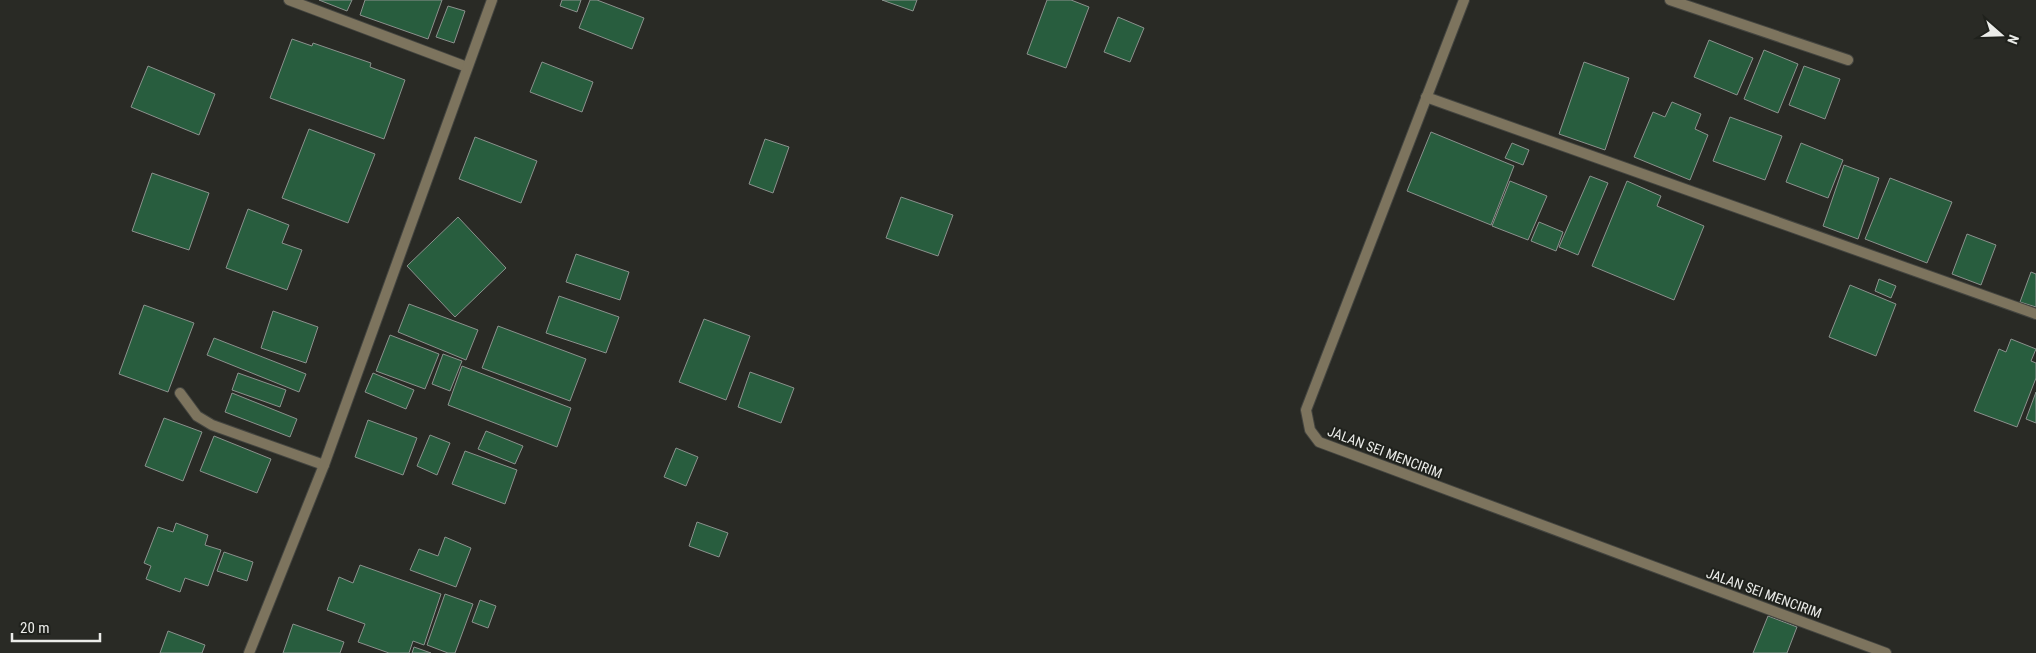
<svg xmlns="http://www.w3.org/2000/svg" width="2036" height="653" font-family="'Roboto Condensed',sans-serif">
<rect width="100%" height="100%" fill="#292a25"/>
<!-- building -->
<g fill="#285d3e" stroke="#8b918d">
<path d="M319,0H352L347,11Z"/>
<path d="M365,0H442L428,39L360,15Z"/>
<path d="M562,0H581L577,12L560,6Z"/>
<path d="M590,0H597L644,18L632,49L579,28Z"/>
<path d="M882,0H917L913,11Z"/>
<path d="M1047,0H1071L1089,7L1066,68L1027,54Z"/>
<path d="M448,6L465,11L454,43L436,37Z"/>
<path d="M1118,17L1144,28L1130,62L1104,52Z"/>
<path d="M292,39L312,46L313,43L371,63L370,67L405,80L384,139L270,98Z"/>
<path d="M1709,40L1753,58L1737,95L1694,77Z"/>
<path d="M1764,50L1798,64L1778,113L1744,99Z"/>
<path d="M542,62L593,82L582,112L530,92Z"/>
<path d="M1584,62L1629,78L1605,150L1559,134Z"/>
<path d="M148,66L215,94L199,135L131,107Z"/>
<path d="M1804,66L1840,79L1825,119L1789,105Z"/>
<path d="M1672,102L1701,114L1695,129L1708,135L1690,180L1634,157L1653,112L1665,117Z"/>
<path d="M1730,117L1782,136L1765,180L1713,161Z"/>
<path d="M309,129L375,154L348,223L282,198Z"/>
<path d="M1431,132L1514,166L1491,225L1407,191Z"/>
<path d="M475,137L537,161L521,203L459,179Z"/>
<path d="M765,139L789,147L773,193L749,184Z"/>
<path d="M1512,143L1529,150L1523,165L1505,158Z"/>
<path d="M1801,143L1843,160L1828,198L1786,182Z"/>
<path d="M1844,165L1879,178L1858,239L1823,226Z"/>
<path d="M152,173L209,193L189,250L132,231Z"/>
<path d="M1590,176L1608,183L1578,255L1559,247Z"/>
<path d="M1890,178L1952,202L1927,263L1865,239Z"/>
<path d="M1510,181L1547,196L1528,240L1492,226Z"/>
<path d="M1627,181L1661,196L1657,206L1704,226L1674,300L1592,266Z"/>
<path d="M901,197L953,215L938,256L886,238Z"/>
<path d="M248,209L289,225L282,243L302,250L287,290L226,268Z"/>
<path d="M458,217L506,268L455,317L407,266Z"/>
<path d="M1539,222L1563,232L1556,251L1531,241Z"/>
<path d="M1967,234L1996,245L1981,285L1952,274Z"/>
<path d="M576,254L629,272L620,300L566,282Z"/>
<path d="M2031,272L2036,274V307L2020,302Z"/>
<path d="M1879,279L1896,286L1891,298L1875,291Z"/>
<path d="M1850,285L1896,304L1876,356L1829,337Z"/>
<path d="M559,296L619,317L606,353L546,333Z"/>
<path d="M409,304L478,330L466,360L398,332Z"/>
<path d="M144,305L194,323L168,392L119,374Z"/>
<path d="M273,311L318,327L306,363L261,348Z"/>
<path d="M704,319L750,336L726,400L679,382Z"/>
<path d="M498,326L586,359L570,401L482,368Z"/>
<path d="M390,335L439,354L425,389L376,371Z"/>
<path d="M214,338L306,374L299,392L207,355Z"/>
<path d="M2011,339L2036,349L2031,361L2036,363V378L2017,427L1974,411L1999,349L2006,352Z"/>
<path d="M443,354L462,361L450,391L432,384Z"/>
<path d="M462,366L571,408L557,447L448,405Z"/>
<path d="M750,372L794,388L781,423L738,407Z"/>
<path d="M238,373L286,390L280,407L232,390Z"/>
<path d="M373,373L414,390L406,409L365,392Z"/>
<path d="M2036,392V423L2026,419Z"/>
<path d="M232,393L297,419L290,437L225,412Z"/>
<path d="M164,418L202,432L183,481L145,466Z"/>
<path d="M368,420L417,438L403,475L355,457Z"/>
<path d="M486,431L523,446L515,464L478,449Z"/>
<path d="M430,435L450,443L437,475L417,466Z"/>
<path d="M214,436L271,459L257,493L200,471Z"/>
<path d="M676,448L698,457L686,486L664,477Z"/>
<path d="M465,451L517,470L505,504L452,484Z"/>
<path d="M697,522L728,533L719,557L689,546Z"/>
<path d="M176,523L208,535L205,545L221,550L208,586L185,578L180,592L146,579L151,566L144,563L158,527L173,532Z"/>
<path d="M445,537L471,548L456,587L410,570L419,549L438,556Z"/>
<path d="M224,552L253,562L247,581L217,571Z"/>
<path d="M360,565L441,594L424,645L413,641L409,653H389L358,642L365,624L327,610L339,577L353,583Z"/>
<path d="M445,594L473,604L455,653H448L427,645Z"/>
<path d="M480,600L496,606L488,628L472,622Z"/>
<path d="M1768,616L1797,627L1787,653H1753Z"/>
<path d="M293,624L344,642L340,653H283Z"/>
<path d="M168,631L205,645L202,653H160Z"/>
<path d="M414,647L431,653H412Z"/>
</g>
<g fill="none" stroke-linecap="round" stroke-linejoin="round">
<defs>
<path id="service" d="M289,0L467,67"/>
<g id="minor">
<path d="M1464,0L1306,410L1310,430L1319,442L1886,653"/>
<path d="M1670,0L1848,60"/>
<path d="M1426,97L2036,314"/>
<path d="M180,393L197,416L212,425L324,465"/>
<path d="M249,653L324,465L492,0"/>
</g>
</defs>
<!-- service casing -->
<use href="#service" stroke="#444540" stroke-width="12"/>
<!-- minor casing -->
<use href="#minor" stroke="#444540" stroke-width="12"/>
<!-- service -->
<use href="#service" stroke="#7d745e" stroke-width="10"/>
<!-- minor -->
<use href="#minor" stroke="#7d745e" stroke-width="10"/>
</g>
<g text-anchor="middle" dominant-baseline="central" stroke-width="4" stroke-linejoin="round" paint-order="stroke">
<!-- street labels -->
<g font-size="14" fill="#ebece9" stroke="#1f211c">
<text transform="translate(1385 452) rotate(21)">JALAN SEI MENCIRIM</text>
<text transform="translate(1764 593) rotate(20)">JALAN SEI MENCIRIM</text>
</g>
</g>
<!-- north arrow -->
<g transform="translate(2001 35) rotate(110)" stroke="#1f211c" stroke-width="4" paint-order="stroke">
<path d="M0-4L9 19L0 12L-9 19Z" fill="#ebece9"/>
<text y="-8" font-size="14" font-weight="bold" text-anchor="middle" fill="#ebece9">N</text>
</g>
<!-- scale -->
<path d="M12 633v8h88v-8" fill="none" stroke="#ebece9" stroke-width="2.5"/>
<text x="20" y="633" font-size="15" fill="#ebece9" stroke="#1f211c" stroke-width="4" paint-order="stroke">20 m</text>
</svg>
